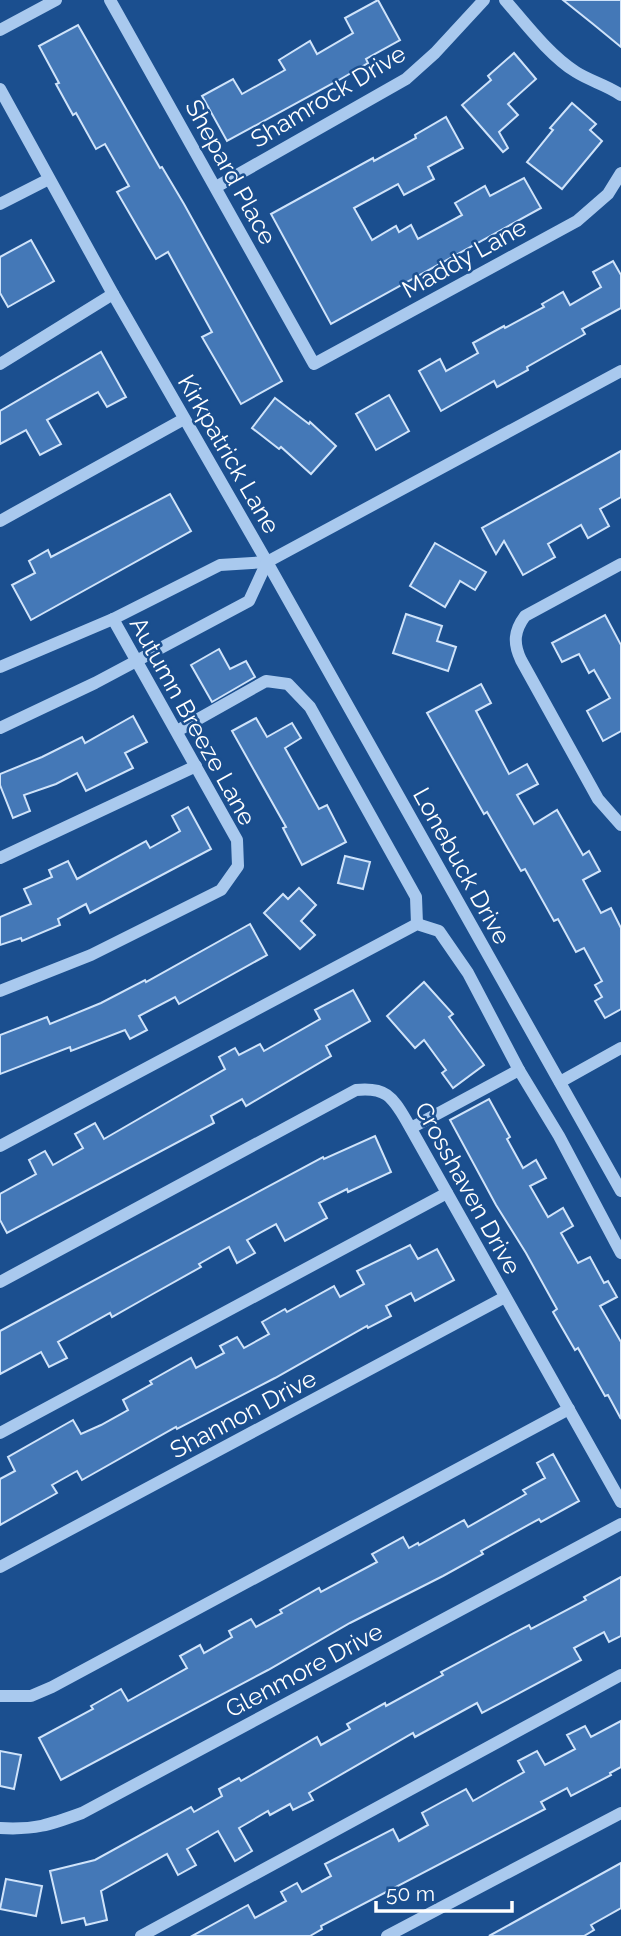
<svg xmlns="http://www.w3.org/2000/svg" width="621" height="1936" font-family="Raleway,sans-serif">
<rect width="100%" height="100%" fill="#1b4f8f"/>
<!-- building -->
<g fill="#4478b7" stroke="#cfe3fa" stroke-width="2">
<path d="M378,0L400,40L366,59L368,63L339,80L227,141L202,96L233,79L242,94L285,70L279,60L310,41L317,54L353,33L345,18Z"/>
<path d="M563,0H621V47L593,24Z"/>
<path d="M78,25L160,168L162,167L184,204L282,381L241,404L202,337L212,332L168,252L156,259L117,192L129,186L105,144L96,149L76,113L73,115L56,84L59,83L39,46Z"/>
<path d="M514,53L536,79L508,104L518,115L499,132L508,148L503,152L462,105L491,80L488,76Z"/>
<path d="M572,103L596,124L590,130L602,141L562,189L527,162L553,130L550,128Z"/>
<path d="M446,117L463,148L428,167L434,179L404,195L398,184L354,208L372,240L396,226L399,232L411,225L418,239L462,215L455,203L485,186L490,196L524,178L541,208L331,324L271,214L373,158L374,161L416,138L415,135Z"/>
<path d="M31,240L54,281L8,307L0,293V257Z"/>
<path d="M613,261L621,275V308L582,329L585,334L527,367L528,370L497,387L494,381L441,411L419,371L440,359L446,371L478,353L473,343L504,326L505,328L544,307L542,304L563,292L570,305L601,287L593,272Z"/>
<path d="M101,352L126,397L107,407L98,392L47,420L61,444L40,455L26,430L0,444V411Z"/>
<path d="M389,395L409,431L376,450L356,414Z"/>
<path d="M275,398L309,424L310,422L336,446L311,474L281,447L279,449L252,428Z"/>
<path d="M621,451V497L600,509L609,526L588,538L581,525L548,544L555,557L523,575L504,541L496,554L482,528Z"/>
<path d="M170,494L191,531L31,620L12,585L35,573L29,561L48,550L51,557Z"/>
<path d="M435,543L486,572L475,590L460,581L445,607L410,586Z"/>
<path d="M406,614L442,626L437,641L456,647L448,671L393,653Z"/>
<path d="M605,615L621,645V731L603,741L587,711L610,698L594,670L589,673L579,654L562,662L552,643Z"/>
<path d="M219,649L230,669L246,661L255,677L212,702L191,665Z"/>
<path d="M481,684L491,703L476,711L509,774L527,764L538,784L517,795L534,824L557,810L583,855L589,851L600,871L583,880L601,913L611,908L621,928V1009L605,1018L595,1001L602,997L595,985L602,981L584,948L576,952L558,919L554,921L525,869L521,871L487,812L484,814L427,713Z"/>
<path d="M133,716L147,742L125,753L133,768L86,791L77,773L56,784L24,795L30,811L13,818L0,785V774L42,757L82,737L85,743Z"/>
<path d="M256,718L267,737L292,723L301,738L285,748L319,809L327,805L346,842L302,865L283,828L286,827L232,731Z"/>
<path d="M188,807L211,849L90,913L86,904L58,919L60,925L22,941L21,938L0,945V917L31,904L24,889L52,877L49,870L68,861L77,879L146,841L150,848L180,831L172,816Z"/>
<path d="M345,856L370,862L363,889L338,883Z"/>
<path d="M299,888L316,905L301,921L315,935L300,949L264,913L283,894L288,899Z"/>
<path d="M250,924L267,955L179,1004L175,997L139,1016L147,1030L130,1039L125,1030L71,1051L70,1047L0,1074V1035L47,1017L50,1024L101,1003L145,980L146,982Z"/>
<path d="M424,982L453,1014L449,1017L484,1065L453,1088L442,1073L446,1070L424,1040L415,1048L387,1016Z"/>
<path d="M353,990L370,1021L326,1046L331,1056L246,1106L242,1099L211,1116L214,1123L7,1233L0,1220V1194L36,1174L29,1160L45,1151L53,1165L83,1148L75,1134L95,1123L104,1139L225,1069L219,1057L235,1048L239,1055L260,1044L264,1051L320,1019L315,1010Z"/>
<path d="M489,1099L510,1137L507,1139L523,1168L536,1160L546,1178L530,1186L548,1217L563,1208L573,1226L561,1233L578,1263L590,1257L604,1283L608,1281L617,1297L600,1306L621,1342V1419L608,1395L605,1396L578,1348L575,1350L553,1312L557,1309L526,1253L496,1205L450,1120Z"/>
<path d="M375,1136L391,1172L348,1192L347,1189L319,1203L327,1218L285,1241L276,1224L247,1240L255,1253L237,1263L229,1247L199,1264L201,1267L151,1295L112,1317L110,1313L58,1342L67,1358L49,1367L41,1352L0,1374V1331L323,1157L324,1159Z"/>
<path d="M410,1245L418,1259L437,1249L454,1280L415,1301L411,1293L386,1306L391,1316L368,1328L367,1326L275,1378L177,1429L176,1427L82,1480L77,1471L52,1485L57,1493L0,1525V1479L15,1471L8,1457L73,1420L81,1434L101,1425L128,1410L123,1400L152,1384L150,1381L191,1358L196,1368L224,1353L220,1346L237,1337L244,1348L269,1334L262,1322L285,1309L287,1312L334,1286L340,1297L364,1284L357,1271Z"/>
<path d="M553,1454L579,1501L541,1522L539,1519L481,1551L483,1554L443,1576L350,1623L268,1670L61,1780L39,1738L93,1709L91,1706L121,1689L128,1701L187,1668L180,1656L200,1645L204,1653L232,1637L229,1631L251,1619L256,1627L282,1613L280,1610L319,1588L321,1592L377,1562L372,1554L403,1537L409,1548L418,1543L419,1545L464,1520L468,1527L526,1494L523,1490L545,1478L537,1463Z"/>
<path d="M621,1577V1636L609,1642L604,1632L574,1648L581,1660L482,1713L477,1703L415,1737L413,1733L309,1793L313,1800L293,1810L290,1804L270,1815L268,1811L239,1828L252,1851L235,1861L218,1831L187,1849L196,1865L178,1875L167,1854L101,1891L107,1920L86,1925L84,1918L62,1923L50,1871L95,1860L191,1807L194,1812L222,1796L219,1789L239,1778L241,1781L317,1737L321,1745L350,1729L347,1724L385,1703L386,1706L443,1675L441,1672L529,1625L531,1629L586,1600L584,1597Z"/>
<path d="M621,1721V1767L610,1773L611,1775L571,1796L567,1788L541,1802L545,1809L321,1926L322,1929L310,1936H192L248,1905L255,1918L286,1901L281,1892L297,1883L302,1892L331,1876L325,1864L393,1829L399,1841L428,1825L422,1813L440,1803L466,1789L473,1801L524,1772L518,1761L537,1751L545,1765L575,1749L567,1735L585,1726L591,1737Z"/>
<path d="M0,1751L21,1755L14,1789L0,1786Z"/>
<path d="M621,1863V1908L591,1925L594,1930L584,1936H489Z"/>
<path d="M6,1879L42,1886L36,1916L0,1909Z"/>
</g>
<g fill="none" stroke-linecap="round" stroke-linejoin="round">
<!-- minor -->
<g stroke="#a9c9ee" stroke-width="12">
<path d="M110,0L314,364L577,221L608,194L621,173"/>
<path d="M505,0C525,23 550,56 576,72C590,81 607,85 621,95"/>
<path d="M0,30L56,0"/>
<path d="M0,89L113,294L267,562L621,1191"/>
<path d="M216,187L406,79L435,53L484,0"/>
<path d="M0,204L49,179"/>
<path d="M0,364L113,294"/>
<path d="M0,521L184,419"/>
<path d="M621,564L525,616C514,631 513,643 521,660L598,799L621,825"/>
<path d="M0,667L113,619L220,565L267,562L621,371"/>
<path d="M0,728L95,683L249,601L267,562"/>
<path d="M177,731L266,681L288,684L310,707L416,897L417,924"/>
<path d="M0,858L196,766"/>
<path d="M0,991L91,955L221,890L238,866L237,840L113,619"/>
<path d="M519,1070L559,1136L621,1253"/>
<path d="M560,1082L621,1048"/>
<path d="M0,1146L417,924L439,931L468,973L519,1070L411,1128"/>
<path d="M0,1282L356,1090C385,1087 392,1096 406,1120L621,1502"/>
<path d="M0,1433L447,1193"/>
<path d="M0,1567L505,1297"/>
<path d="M0,1696H31L52,1687L569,1409"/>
<path d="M0,1828C35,1830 49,1825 82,1813L621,1524"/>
<path d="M141,1936L621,1675"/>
<path d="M387,1936L621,1813"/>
</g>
</g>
<g text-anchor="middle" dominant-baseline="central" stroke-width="5" stroke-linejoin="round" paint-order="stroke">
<!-- street labels -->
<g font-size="24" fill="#fff" stroke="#1b4f8f">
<text transform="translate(328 96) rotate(-31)">Shamrock Drive</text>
<text transform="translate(231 172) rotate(61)">Shepard Place</text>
<text transform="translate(464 258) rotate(-29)">Maddy Lane</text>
<text transform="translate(229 454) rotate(60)">Kirkpatrick Lane</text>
<text transform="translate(193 721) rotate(61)">Autumn Breeze Lane</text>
<text transform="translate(462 866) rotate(61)">Lonebuck Drive</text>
<text transform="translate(468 1188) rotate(61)">Crosshaven Drive</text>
<text transform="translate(243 1414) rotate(-28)">Shannon Drive</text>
<text transform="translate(304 1670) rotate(-28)">Glenmore Drive</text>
</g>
</g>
<!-- scale -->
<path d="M376 1901v10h136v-10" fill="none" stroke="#ffffff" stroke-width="3.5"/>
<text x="386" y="1901" font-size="21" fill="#ffffff" stroke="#1b4f8f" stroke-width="5" paint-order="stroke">50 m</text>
</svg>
